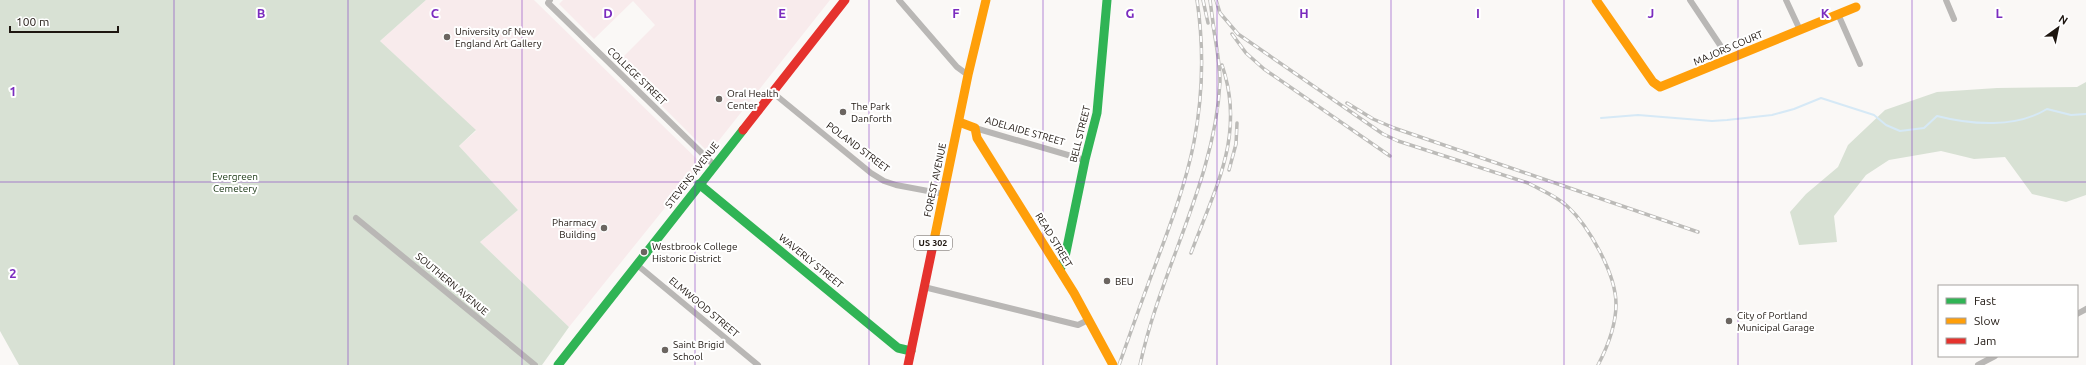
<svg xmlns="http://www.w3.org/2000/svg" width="2086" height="365" font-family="Ubuntu,sans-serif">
<rect width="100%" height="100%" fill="#faf8f6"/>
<!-- education -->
<g fill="#f8ebec">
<path d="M426,0H534L701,163L569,327L480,242L518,210L459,146L476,131L380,41Z"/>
<path d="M563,0H830L709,153L618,62L655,25L633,1L594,39L559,4Z"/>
</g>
<!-- green -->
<g fill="#d8e1d4">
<path d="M0,0H426L380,41L476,130L459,146L518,210L480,242L569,327L542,365H19L0,331Z"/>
<path d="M2086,82V195L2066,202L2032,194L2005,157L1974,159L1941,151L1889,160L1866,175L1834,216L1837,242L1799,245L1790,212L1806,194L1838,167L1848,145L1885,110L1937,92L1997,88L2077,87Z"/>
</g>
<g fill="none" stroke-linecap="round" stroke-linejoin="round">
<!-- stream -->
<path stroke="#d6e9f6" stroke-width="2" d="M1601,118L1638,115L1712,121L1727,120L1772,115L1794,109L1821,98L1874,115L1886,125L1900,131L1924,128L1937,116C1972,125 2016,128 2047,109L2071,115L2086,114"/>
<!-- street -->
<g stroke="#b9b7b5" stroke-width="6">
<path d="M550,0L548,3L714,165"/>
<path d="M899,0L957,67L968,75"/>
<path d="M1690,0L1720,45"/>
<path d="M1786,0L1800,30"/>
<path d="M1946,0L1954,19"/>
<path d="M1838,14L1860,64"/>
<path d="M772,92L871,173L884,181L896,185L944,194"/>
<path d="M975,128L1085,160"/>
<path d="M356,218L535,365"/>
<path d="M636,264L758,365"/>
<path d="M924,287L1078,325L1088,320"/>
<path d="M2077,314L2086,309"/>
<path d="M1978,365L1995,356"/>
</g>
<!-- fast -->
<g stroke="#30b455" stroke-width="9">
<path d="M699,184L898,348L911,351"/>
<path d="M1060,270L1065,257L1085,160L1097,113L1107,0"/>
<path d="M558,365L743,130"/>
</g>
<!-- slow -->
<g stroke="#ff9f0a" stroke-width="9">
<path d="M1596,0L1653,82L1660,87L1856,7"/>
<path d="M959,122L975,128L977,138L1074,293L1113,365"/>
<path d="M933,245L968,75L986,0"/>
</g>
<!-- jam -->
<g stroke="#e5322d" stroke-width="9">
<path d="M743,130L845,0"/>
<path d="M908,365L933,245"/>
</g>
<defs>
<g id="rail">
<path d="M1203,0L1208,23"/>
<path d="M1210,0L1214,30"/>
<path d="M1216,0L1220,13L1238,34L1383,134L1398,141L1528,183C1541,190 1556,196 1567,206C1589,226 1616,274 1616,304C1616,325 1608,346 1598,365"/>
<path d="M1232,34L1246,53L1264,69L1390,156"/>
<path d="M1347,103L1373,119L1394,128L1698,232"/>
<path d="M1229,170L1236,144L1237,123"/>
<path d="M1191,253C1215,188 1246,135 1222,65"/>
<path d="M1119,365C1131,331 1143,297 1156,263C1171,223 1186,183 1194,142C1203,95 1204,47 1197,0"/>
<path d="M1140,365C1160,270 1215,181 1220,82C1220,63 1216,44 1213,25"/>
</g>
</defs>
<!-- rail casing -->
<use href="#rail" stroke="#bcbbb8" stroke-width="3.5"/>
<!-- rail -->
<use href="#rail" stroke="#fff" stroke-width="2" stroke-dasharray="6" stroke-linecap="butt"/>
</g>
<!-- grid -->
<path fill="none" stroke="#7b2cbf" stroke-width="1" stroke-opacity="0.55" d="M174,0V365M348,0V365M522,0V365M695,0V365M869,0V365M1043,0V365M1217,0V365M1391,0V365M1564,0V365M1738,0V365M1912,0V365M0,182H2086"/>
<!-- markers -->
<g fill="#6b6560" stroke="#fff" stroke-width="1.5">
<circle cx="447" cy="37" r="4"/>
<circle cx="719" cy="99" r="4"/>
<circle cx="843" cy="112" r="4"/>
<circle cx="604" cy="228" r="4"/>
<circle cx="644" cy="252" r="4"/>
<circle cx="1107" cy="281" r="4"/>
<circle cx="1729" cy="321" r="4"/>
<circle cx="665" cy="350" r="4"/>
</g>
<g text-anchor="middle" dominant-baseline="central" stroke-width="4" stroke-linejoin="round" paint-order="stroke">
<!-- shield labels -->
<rect fill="#fff" stroke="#625c58" stroke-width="1" x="914" y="236" width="38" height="14" rx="3"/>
<g font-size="9" font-weight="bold" fill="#1e1610">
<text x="933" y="243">US 302</text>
</g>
<!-- poi labels -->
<g font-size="10" fill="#1e1610" stroke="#fff" text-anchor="start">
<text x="455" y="31">University of New<tspan x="455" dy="12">England Art Gallery</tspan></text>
<text x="727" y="93">Oral Health<tspan x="727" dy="12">Center</tspan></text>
<text x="851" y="106">The Park<tspan x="851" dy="12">Danforth</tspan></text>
<text x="596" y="222" text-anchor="end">Pharmacy<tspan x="596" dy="12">Building</tspan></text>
<text x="652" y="246">Westbrook College<tspan x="652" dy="12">Historic District</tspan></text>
<text x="1115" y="281">BEU</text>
<text x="1737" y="315">City of Portland<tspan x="1737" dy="12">Municipal Garage</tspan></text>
<text x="673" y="344">Saint Brigid<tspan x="673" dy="12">School</tspan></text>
</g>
<!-- street labels -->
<g font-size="10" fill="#1e1610" stroke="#fff">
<text transform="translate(1728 48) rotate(-23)">MAJORS COURT</text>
<text transform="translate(637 76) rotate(44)">COLLEGE STREET</text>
<text transform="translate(1025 131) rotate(16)">ADELAIDE STREET</text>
<text transform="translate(1080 134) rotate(-76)">BELL STREET</text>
<text transform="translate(858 147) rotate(37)">POLAND STREET</text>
<text transform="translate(692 175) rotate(-52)">STEVENS AVENUE</text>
<text transform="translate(935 180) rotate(-78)">FOREST AVENUE</text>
<text transform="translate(1054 240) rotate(59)">READ STREET</text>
<text transform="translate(811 261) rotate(39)">WAVERLY STREET</text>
<text transform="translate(452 284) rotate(40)">SOUTHERN AVENUE</text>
<text transform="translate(704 307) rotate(40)">ELMWOOD STREET</text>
</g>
<!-- park labels -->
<g font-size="10" fill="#15330f" stroke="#fff">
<text x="235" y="176">Evergreen<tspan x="235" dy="12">Cemetery</tspan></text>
</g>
</g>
<g font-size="13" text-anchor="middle" font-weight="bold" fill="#7b2cbf" stroke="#fff" stroke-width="4" stroke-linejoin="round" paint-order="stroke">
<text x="261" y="18">B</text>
<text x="435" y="18">C</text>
<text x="608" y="18">D</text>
<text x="782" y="18">E</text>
<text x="956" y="18">F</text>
<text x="1130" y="18">G</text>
<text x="1304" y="18">H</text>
<text x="1478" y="18">I</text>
<text x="1651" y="18">J</text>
<text x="1825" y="18">K</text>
<text x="1999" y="18">L</text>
<text x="13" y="96">1</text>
<text x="13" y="278">2</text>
</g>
<!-- legend -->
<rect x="1938" y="285" width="140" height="72" fill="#ffffff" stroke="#a5a29f"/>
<rect x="1946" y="298" width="20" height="6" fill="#30b455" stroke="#a5a29f"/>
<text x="1974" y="305" font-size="12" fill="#1e1610">Fast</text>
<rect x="1946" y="318" width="20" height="6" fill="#ff9f0a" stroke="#a5a29f"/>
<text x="1974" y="325" font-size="12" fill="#1e1610">Slow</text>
<rect x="1946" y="338" width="20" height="6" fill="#e5322d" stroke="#a5a29f"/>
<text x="1974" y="345" font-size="12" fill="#1e1610">Jam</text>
<!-- north arrow -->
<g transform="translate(2058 28) rotate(33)" stroke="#ffffff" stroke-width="3" paint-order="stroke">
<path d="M0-3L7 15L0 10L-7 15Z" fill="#1e1610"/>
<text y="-6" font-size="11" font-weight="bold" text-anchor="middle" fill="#1e1610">N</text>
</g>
<!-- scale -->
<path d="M10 26v6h108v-6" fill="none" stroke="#1e1610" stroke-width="2"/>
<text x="16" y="26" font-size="12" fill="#1e1610" stroke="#ffffff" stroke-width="3" paint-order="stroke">100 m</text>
</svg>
